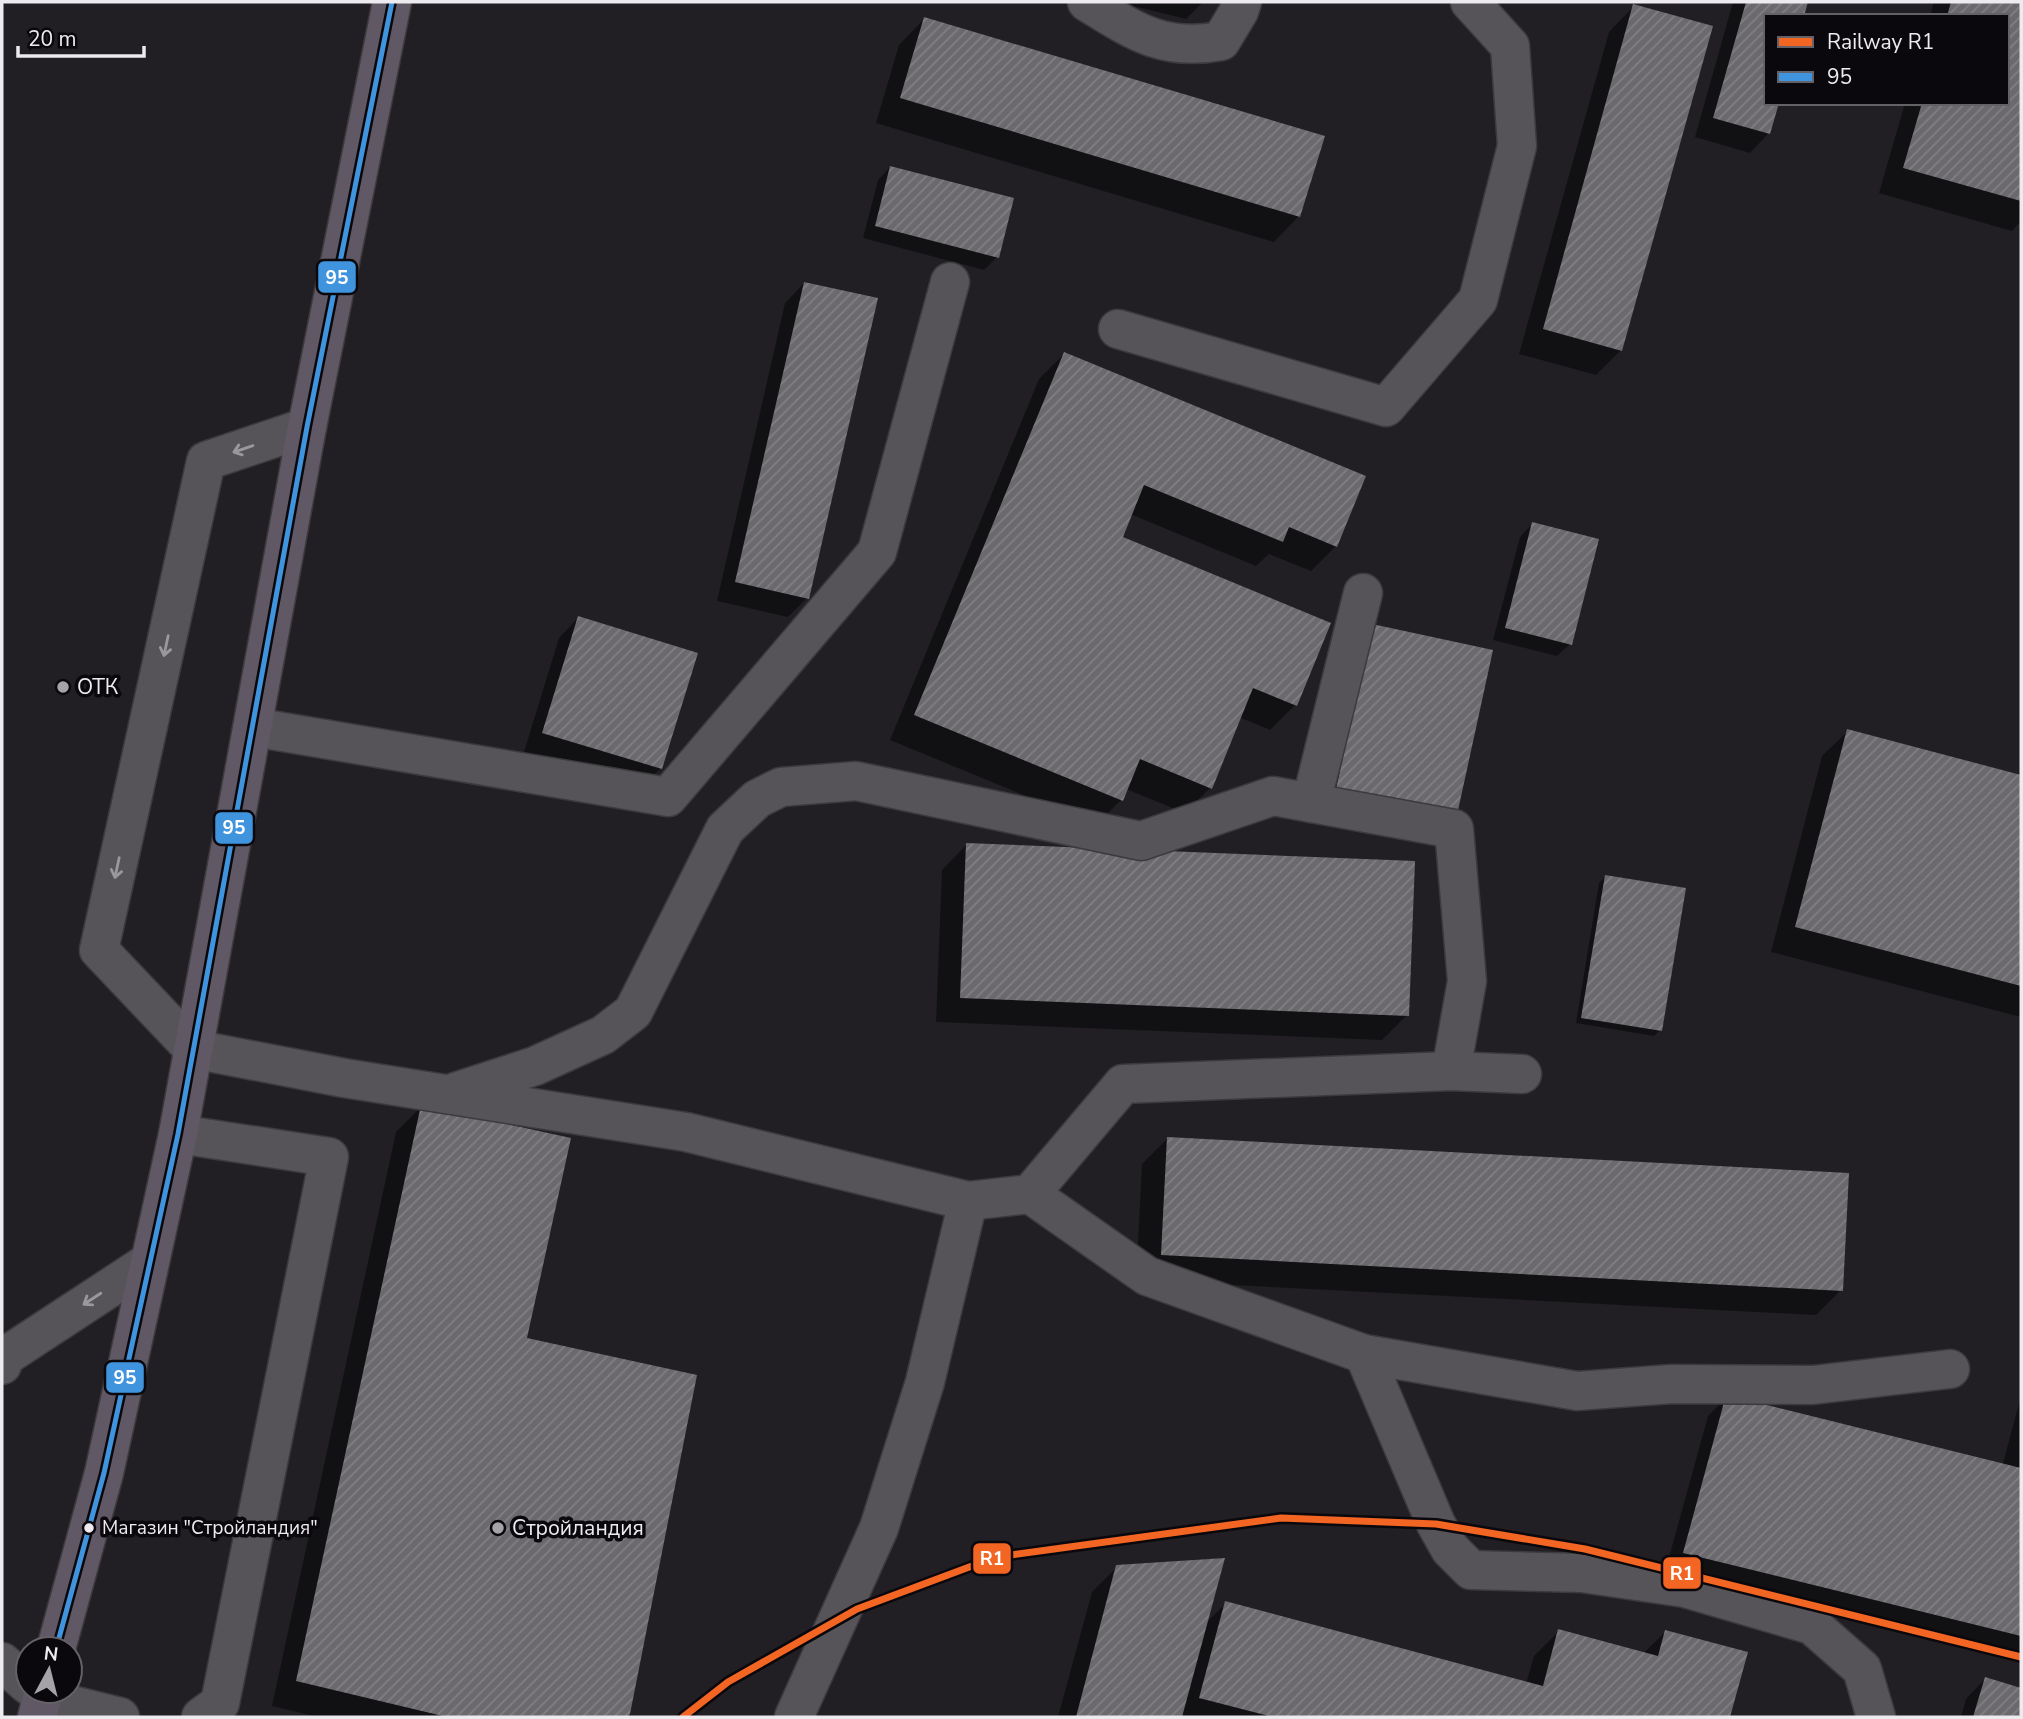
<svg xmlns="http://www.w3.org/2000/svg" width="2023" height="1719" font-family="'Nunito Sans',sans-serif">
<defs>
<pattern id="building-hatch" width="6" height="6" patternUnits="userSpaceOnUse" patternTransform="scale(1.75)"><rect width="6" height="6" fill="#6b696d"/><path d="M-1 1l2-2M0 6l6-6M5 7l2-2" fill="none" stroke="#807f82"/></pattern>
</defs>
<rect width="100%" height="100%" fill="#211f23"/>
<!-- shadow -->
<g fill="#0007">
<path d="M1117,2H1203L1186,19Z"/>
<path d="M1733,2H1806L1802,16H1766V103L1769,133L1750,153L1695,137Z"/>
<path d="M1934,2H2021V221L2012,231L1879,193L1905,103H2007V16H1930Z"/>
<path d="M1634,6L1621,350L1596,375L1519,354L1609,32Z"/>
<path d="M924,19L1299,216L1274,242L876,123L899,45Z"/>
<path d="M890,167L997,257L984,270L863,238L878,180Z"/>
<path d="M804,283L807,598L788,617L717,601L785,303Z"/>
<path d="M1064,354L1336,546L1311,571L1269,554L1256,566L1130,514L1120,538L1295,705L1270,730L1239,717L1210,788L1185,813L1126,789L1121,800L1096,825L890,740L1039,379Z"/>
<path d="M1532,524L1570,644L1557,656L1493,640L1520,537Z"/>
<path d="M578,618L661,768L641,787L524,752L559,638Z"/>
<path d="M1354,645L1455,814L1318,807Z"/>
<path d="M1848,731L2021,777V1017L1771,952L1822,756Z"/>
<path d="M967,844L1407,1015L1382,1040L936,1022L942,870Z"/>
<path d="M1605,877L1660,1030L1654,1036L1576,1023L1599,883Z"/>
<path d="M421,1107L525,1339L629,1714L625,1717H318L272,1706L396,1132Z"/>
<path d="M1167,1139L1841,1290L1816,1315L1136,1280L1142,1164Z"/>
<path d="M2021,1396V1660L1665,1572L1708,1416L1727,1397L2002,1467Z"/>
<path d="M1117,1567L1205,1624L1226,1603L1526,1684L1534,1656L1559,1631L1643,1654L1665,1632L1746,1653L1728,1717H1058L1092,1592Z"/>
<path d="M1985,1679L2021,1690V1717H1961L1966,1699Z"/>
</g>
<!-- building -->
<g fill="url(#building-hatch)">
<path d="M1746,2H1808L1804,16H1766V103H1779L1770,134L1713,118Z"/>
<path d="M1951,2H2021V201L1903,168L1922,103H2007V16H1947Z"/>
<path d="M1633,4L1713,26L1622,351L1543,329Z"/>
<path d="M924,17L1325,136L1300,217L900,98Z"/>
<path d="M890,166L1014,198L999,258L875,226Z"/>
<path d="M804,282L878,298L809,599L735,582Z"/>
<path d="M1064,352L1366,476L1337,547L1289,527L1283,542L1144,485L1123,537L1331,623L1297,706L1253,688L1212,789L1140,759L1123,801L914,715Z"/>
<path d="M1532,522L1599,539L1572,645L1505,628Z"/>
<path d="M578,616L698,653L662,769L542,733Z"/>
<path d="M1372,624L1493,650L1457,815L1336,789Z"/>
<path d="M1847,729L2021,775V986L1795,927Z"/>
<path d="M966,843L1415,861L1409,1016L960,998Z"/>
<path d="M1605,875L1686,888L1662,1031L1581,1018Z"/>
<path d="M421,1105L571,1138L527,1338L697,1375L630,1714L627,1717H447L296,1681Z"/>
<path d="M1167,1137L1849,1173L1843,1291L1161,1255Z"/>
<path d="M1726,1395L2021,1468V1636L1683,1553Z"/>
<path d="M1225,1558L1182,1717H1076L1116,1565Z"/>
<path d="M1225,1601L1543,1686L1558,1629L1658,1656L1665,1630L1748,1652L1730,1717H1273L1199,1698Z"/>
<path d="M1985,1677L2021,1688V1717H1973Z"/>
</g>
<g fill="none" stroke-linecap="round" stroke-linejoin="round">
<defs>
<g id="minor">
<path d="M1087,2C1134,31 1163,52 1221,41L1239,11L1242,2"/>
<path d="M1118,329L1386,407L1478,300L1517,146L1510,46L1470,2"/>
<path d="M307,427L206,461L99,950L193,1049L344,1078L686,1132L968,1201L1030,1194L1123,1084L1451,1071L1522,1074"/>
<path d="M253,727L668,797L877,552L950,282"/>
<path d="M1311,803L1363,593"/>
<path d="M455,1092L535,1066L603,1035L633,1012L725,829L757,799L781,787L856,781L1141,841L1273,796L1454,829L1467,981L1451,1071"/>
<path d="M178,1134L329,1157L220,1703L201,1717"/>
<path d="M1030,1194L1147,1276L1364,1354L1577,1391L1672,1384L1813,1385L1950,1369"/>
<path d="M1364,1354L1436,1524L1450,1549L1471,1570L1582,1573L1685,1588L1812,1625L1862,1669L1876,1717"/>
<path d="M2,1365L4,1357L149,1262"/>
<path d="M2,1662L28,1685"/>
<path d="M35,1691L43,1698L120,1717"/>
<path d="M794,1717L879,1528L925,1382L968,1201"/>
</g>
<g id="highway">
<path d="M56,1649L104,1473L178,1134L307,427L392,2"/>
<path d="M37,1717L44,1691"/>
</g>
</defs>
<!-- minor casing -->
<use href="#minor" stroke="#3c3a3d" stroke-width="41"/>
<!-- highway casing -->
<use href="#highway" stroke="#3c3a3d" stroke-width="41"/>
<!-- minor -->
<use href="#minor" stroke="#565458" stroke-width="38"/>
<!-- highway -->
<use href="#highway" stroke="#605864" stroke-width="38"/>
<defs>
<path id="bus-1" d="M56,1649L104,1473L178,1134L307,427L392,2"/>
</defs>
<!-- bus-1 casing -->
<use href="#bus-1" stroke="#0a080c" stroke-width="10"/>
<!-- bus-1 -->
<use href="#bus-1" stroke="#4094de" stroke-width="5"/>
<defs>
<path id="rail-1" d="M683,1717L728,1682L857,1609L996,1557L1281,1518L1436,1524L1585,1549L2021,1657"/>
</defs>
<!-- rail-1 casing -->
<use href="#rail-1" stroke="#0a080c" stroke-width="12"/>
<!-- rail-1 -->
<use href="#rail-1" stroke="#f26522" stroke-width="7"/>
</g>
<!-- one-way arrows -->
<defs><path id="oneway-shaft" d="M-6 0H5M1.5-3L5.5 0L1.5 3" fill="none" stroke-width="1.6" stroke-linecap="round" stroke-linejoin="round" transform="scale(1.75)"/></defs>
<g stroke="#9a989c">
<use href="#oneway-shaft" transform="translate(243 449) rotate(161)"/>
<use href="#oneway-shaft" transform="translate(166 646) rotate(102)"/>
<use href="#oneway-shaft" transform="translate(117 868) rotate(102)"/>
<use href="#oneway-shaft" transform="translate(92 1299) rotate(147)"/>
</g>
<!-- markers -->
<g fill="#a6a3a8" stroke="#0a080c" stroke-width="2.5">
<circle cx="63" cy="687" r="7"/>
<circle cx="498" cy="1528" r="7"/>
</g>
<circle fill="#edeaf0" stroke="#0a080c" stroke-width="2.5" cx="89" cy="1528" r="6"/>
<g text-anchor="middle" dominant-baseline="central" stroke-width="7" stroke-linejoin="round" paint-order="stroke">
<!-- bus labels -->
<g font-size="19" fill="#edeaf0" stroke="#0a080c" text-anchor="start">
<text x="102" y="1528">Магазин "Стройландия"</text>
</g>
<!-- poi labels -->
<g font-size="21" fill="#edeaf0" stroke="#0a080c" text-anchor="start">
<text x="77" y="687">ОТК</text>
<text x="512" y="1528">Стройландия</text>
</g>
</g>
<g stroke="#0a080c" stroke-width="2.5">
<rect x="317" y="260" width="40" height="34" rx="7" fill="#4094de"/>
<rect x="214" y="811" width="40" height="34" rx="7" fill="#4094de"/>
<rect x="105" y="1361" width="40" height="33" rx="7" fill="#4094de"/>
<rect x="972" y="1542" width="40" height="33" rx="7" fill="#f26522"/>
<rect x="1662" y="1556" width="40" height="34" rx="7" fill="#f26522"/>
</g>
<g font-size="19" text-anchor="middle" font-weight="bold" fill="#fff">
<text x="337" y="284">95</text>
<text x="234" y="834">95</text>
<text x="125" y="1384">95</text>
<text x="992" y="1565">R1</text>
<text x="1682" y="1580">R1</text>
</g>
<!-- border -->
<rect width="2023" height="1719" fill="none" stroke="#edeaf0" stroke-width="7"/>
<!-- legend -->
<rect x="1764" y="14" width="245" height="91" fill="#0a080c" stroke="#656267" stroke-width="2"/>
<rect x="1778" y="37" width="35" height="10" fill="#f26522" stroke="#656267" stroke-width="2"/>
<text x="1827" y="49" font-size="21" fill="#edeaf0">Railway R1</text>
<rect x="1778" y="72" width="35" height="10" fill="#4094de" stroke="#656267" stroke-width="2"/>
<text x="1827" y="84" font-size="21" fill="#edeaf0">95</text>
<!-- north arrow -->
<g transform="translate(49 1670) rotate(7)"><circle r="33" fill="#0a080c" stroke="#656267" stroke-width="2"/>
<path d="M0-5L12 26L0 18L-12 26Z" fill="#a6a3a8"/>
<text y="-10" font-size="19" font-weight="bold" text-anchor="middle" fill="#edeaf0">N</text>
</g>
<!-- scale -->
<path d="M18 46v10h126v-10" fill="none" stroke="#edeaf0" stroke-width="3.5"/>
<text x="28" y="46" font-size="21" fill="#edeaf0" stroke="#0a080c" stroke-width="5" paint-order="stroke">20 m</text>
</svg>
